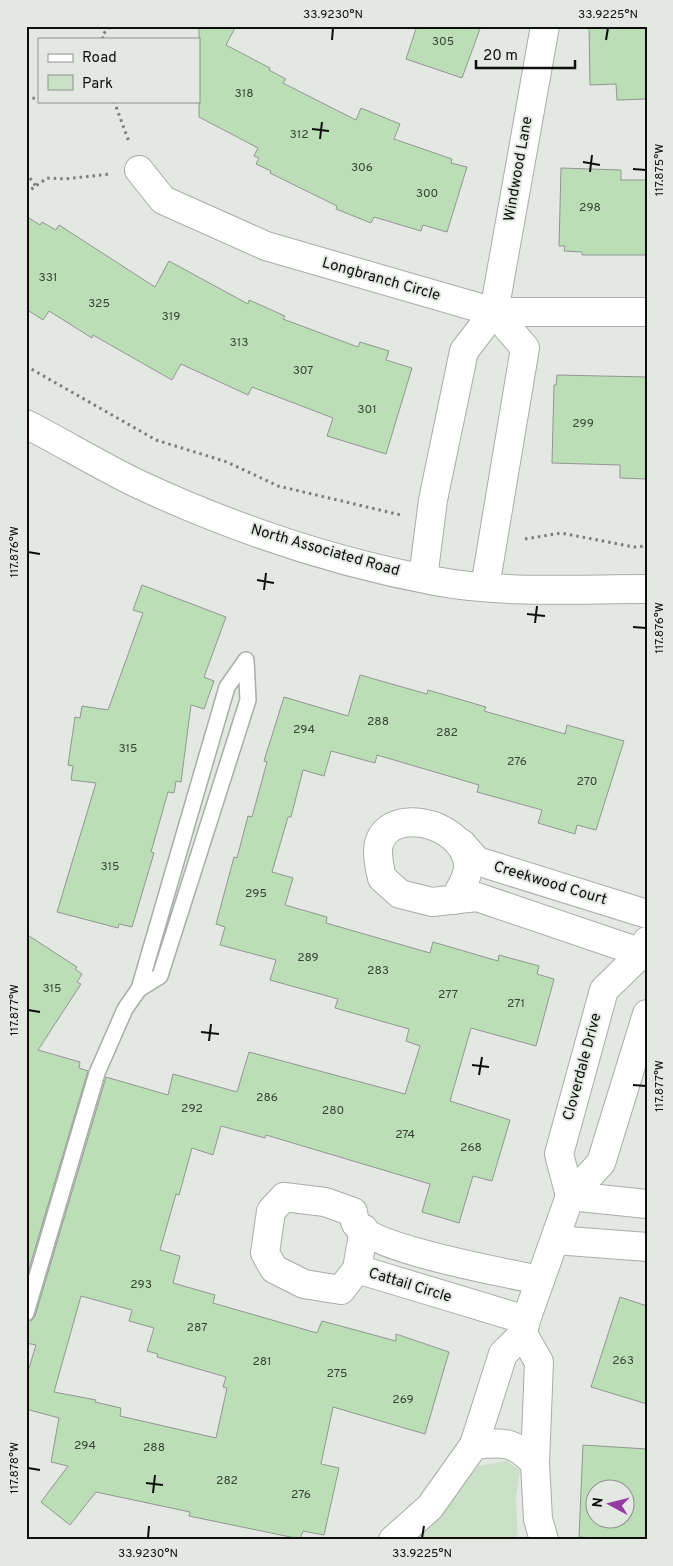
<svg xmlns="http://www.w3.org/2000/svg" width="673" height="1566" font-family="Overpass,sans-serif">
<rect width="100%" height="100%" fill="#e3e8e2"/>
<!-- green -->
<path fill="#cae0c7" d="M507,1461L520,1470L516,1497L518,1540H418L478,1466Z"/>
<!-- building -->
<g fill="#bbdeb6" stroke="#929792" fill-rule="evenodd">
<path d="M199,26H236L226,45L270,68L269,70L286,79L283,83L356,120L361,108L400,124L394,139L452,159L451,163L467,167L447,232L423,225L421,231L374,217L371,223L336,209L337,206L270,173L271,171L256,164L259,158L254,156L258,148L199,117Z"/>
<path d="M417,26H481L462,78L406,59Z"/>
<path d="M589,26H647V99L617,100L616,84L590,85Z"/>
<path d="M561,168L621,170V180H647V255H582V252L564,251L565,246H559Z"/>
<path d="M26,216L40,225L42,222L56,230L59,225L155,287L169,261L248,304L249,300L285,316L283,319L358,347L360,342L389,351L386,360L412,368L386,454L327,436L333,418L252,387L248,395L181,364L172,380L93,335L92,338L49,311L43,320L26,309Z"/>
<path d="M557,375L647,377V479L620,478V465L552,463L554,385H556Z"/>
<path d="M142,585L226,617L204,677L214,681L204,709L191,705L181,782L176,781L174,793L168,792L151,852L154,853L132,927L119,924L118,928L57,912L96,783L71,780L73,766L68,765L75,717L80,718L82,706L108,710L143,613L133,610Z"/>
<path d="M360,675L427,694L428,690L486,707L484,711L565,734L567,725L624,741L596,830L577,825L575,834L538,823L542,810L477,792L479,785L377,755L375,763L331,751L324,776L303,770L291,817H288L272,872L293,878L285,905L327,917L326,923L430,953L433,942L498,961L499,955L539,966L537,974L554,979L536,1046L471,1028L450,1101L510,1120L492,1181L473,1176L459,1223L422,1212L430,1184L266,1135L265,1138L221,1126L213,1155L192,1148L179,1195L176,1194L160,1250L180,1256L173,1283L215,1295L213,1303L317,1333L322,1321L396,1341V1334L449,1352L425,1434L333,1407L321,1464L339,1468L324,1535L303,1531L300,1539L189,1516L190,1512L96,1492L70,1525L41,1502L68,1466L51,1462L59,1418L26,1409V1378L36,1345L26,1343V1322L32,1320L35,1316L106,1077L168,1095L173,1074L237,1092L249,1052L405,1094L420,1046L406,1041L409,1029L335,1008L338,999L270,980L276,960L220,945L225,927L216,924L234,857L237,858L248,816L252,817L267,762L264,761L284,697L348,716ZM81,1296L132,1310L129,1321L154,1328L147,1351L158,1354L157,1357L226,1377L223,1387L227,1388L216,1438L120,1416L121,1408L95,1402L96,1400L54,1392Z"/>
<path d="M26,934L77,967L75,969L82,974L77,982L81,984L38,1050L80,1062L79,1068L88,1071L26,1279Z"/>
<path d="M620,1297L647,1306V1404L591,1387Z"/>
<path d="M583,1445L647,1449V1540H597V1538L579,1537ZM596,1488H626V1518H596Z"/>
</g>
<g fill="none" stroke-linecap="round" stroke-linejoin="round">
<defs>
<g id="service">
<path d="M246,660L248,700L160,976L139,989L227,687Z"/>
<path d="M26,1313L97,1073L125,1009L139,989"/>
</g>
<g id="minor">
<path d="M139,170L163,200L266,246L494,312H647"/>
<path d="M423,578L433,500L464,351L494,312L545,26"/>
<path d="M485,587L525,348L494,312"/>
<path d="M461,843L477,861L647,914"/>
<path d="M454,900C460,889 469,877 468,864C463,819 380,804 378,851C378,860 380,870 382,878L400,894L432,902L477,897L642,953"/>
<path d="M647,941L642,953L604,990L559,1154L570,1196L601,1163L647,1014"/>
<path d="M364,1229L357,1269L341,1290L304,1284L274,1269L265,1253L271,1211L284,1197L325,1202L353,1212C354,1216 354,1221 356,1224C373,1249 506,1273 540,1280"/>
<path d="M555,1240L647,1247"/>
<path d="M357,1269L526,1320"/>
<path d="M523,1334L539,1362L535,1463L538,1519L544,1540"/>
<path d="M474,1445C505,1442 513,1441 535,1463"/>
<path d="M393,1540L430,1507L474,1445L503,1354L523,1334L526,1320L570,1196L647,1204"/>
</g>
<path id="tertiary" d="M26,424C63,443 99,465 136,483C230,527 333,562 435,581C504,594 577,589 647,589"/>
</defs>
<!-- service casing -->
<use href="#service" stroke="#a8ada7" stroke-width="18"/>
<!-- minor casing -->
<use href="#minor" stroke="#a8ada7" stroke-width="30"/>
<!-- tertiary casing -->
<use href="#tertiary" stroke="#a8ada7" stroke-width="30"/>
<!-- path -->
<g stroke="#7b7e7a" stroke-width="3" stroke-dasharray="2.5 4" stroke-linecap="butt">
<path d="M103,39L102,35L111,26"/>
<path d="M26,97L39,99"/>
<path d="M114,101L129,142"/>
<path d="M26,173L36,186"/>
<path d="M26,193L47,178L65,179L110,174"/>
<path d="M26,366L156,440L227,462L278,486L401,515"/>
<path d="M525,539L561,533L634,547L647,546"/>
</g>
<!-- service -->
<use href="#service" stroke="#fff" stroke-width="15"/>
<!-- minor -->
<use href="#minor" stroke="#fff" stroke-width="28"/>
<!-- tertiary -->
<use href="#tertiary" stroke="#fff" stroke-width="28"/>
</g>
<!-- ticks -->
<path fill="none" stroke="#0e0f0d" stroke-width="2" d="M332,40L333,28M606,40L608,28M312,129L329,131M320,139L322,122M583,162L600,165M633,169L646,170M590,172L592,155M28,552L40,554M257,580L274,583M264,590L266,573M527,614L545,616M535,623L537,606M633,627L646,628M28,1010L40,1012M201,1032L219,1034M209,1041L211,1024M472,1065L489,1067M479,1075L482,1057M633,1085L646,1086M28,1468L40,1470M146,1483L163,1485M153,1493L155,1475M148,1538L149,1526M422,1538L424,1526"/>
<g text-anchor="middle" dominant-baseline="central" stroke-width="4" stroke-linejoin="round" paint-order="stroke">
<!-- number labels -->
<g font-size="12" fill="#394337">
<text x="443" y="42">305</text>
<text x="244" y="94">318</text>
<text x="299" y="135">312</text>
<text x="362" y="168">306</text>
<text x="427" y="194">300</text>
<text x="590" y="208">298</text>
<text x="48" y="278">331</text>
<text x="99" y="304">325</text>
<text x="171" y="317">319</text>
<text x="239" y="343">313</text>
<text x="303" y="371">307</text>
<text x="367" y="410">301</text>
<text x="583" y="424">299</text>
<text x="378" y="722">288</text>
<text x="304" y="730">294</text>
<text x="447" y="733">282</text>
<text x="128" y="749">315</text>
<text x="517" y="762">276</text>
<text x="587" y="782">270</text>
<text x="110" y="867">315</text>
<text x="256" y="894">295</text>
<text x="308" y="958">289</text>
<text x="378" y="971">283</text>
<text x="52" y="989">315</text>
<text x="448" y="995">277</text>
<text x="516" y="1004">271</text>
<text x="267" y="1098">286</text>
<text x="192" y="1109">292</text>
<text x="333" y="1111">280</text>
<text x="405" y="1135">274</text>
<text x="471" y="1148">268</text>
<text x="141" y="1285">293</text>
<text x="197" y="1328">287</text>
<text x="623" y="1361">263</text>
<text x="262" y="1362">281</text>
<text x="337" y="1374">275</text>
<text x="403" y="1400">269</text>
<text x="85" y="1446">294</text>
<text x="154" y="1448">288</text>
<text x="227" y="1481">282</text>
<text x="301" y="1495">276</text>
</g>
<!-- street labels -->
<g font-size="15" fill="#0e0f0d" stroke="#e3e8e2">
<text transform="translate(519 169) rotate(-80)">Windwood Lane</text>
<text transform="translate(381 280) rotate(16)">Longbranch Circle</text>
<text transform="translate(325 551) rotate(16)">North Associated Road</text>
<text transform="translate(550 884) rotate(17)">Creekwood Court</text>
<text transform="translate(583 1067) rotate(-75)">Cloverdale Drive</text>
<text transform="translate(410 1286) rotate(17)">Cattail Circle</text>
</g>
</g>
<!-- border -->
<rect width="673" height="1566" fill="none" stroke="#e3e8e2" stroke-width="55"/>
<!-- legend -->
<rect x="38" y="38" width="162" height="65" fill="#e3e8e2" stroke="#8e918d"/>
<rect x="48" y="54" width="25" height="8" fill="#ffffff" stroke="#8e918d"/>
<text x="82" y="62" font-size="15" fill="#0e0f0d">Road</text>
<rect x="48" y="75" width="25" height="15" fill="#cae0c7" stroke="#8e918d"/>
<text x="82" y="88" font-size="15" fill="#0e0f0d">Park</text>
<!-- north arrow -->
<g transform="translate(610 1504) rotate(277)"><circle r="24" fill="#e3e8e2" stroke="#8e918d"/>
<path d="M0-4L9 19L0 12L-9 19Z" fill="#9539a3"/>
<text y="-8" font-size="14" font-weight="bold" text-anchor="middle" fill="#0e0f0d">N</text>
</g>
<!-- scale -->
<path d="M476 60v8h99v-8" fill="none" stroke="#0e0f0d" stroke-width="2.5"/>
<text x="483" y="60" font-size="15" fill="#0e0f0d" stroke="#e3e8e2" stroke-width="4" paint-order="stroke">20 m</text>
<rect x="28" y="28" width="618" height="1510" fill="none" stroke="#0e0f0d" stroke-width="2"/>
<g font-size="12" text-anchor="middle" fill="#0e0f0d">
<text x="333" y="18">33.9230°N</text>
<text x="608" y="18">33.9225°N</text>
<text transform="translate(659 170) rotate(-90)" y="4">117.875°W</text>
<text transform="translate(14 552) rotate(-90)" y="4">117.876°W</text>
<text transform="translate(659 628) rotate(-90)" y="4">117.876°W</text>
<text transform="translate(14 1010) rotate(-90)" y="4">117.877°W</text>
<text transform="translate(659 1086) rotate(-90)" y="4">117.877°W</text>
<text transform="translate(14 1468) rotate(-90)" y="4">117.878°W</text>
<text x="148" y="1557">33.9230°N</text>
<text x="422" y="1557">33.9225°N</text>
</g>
</svg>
